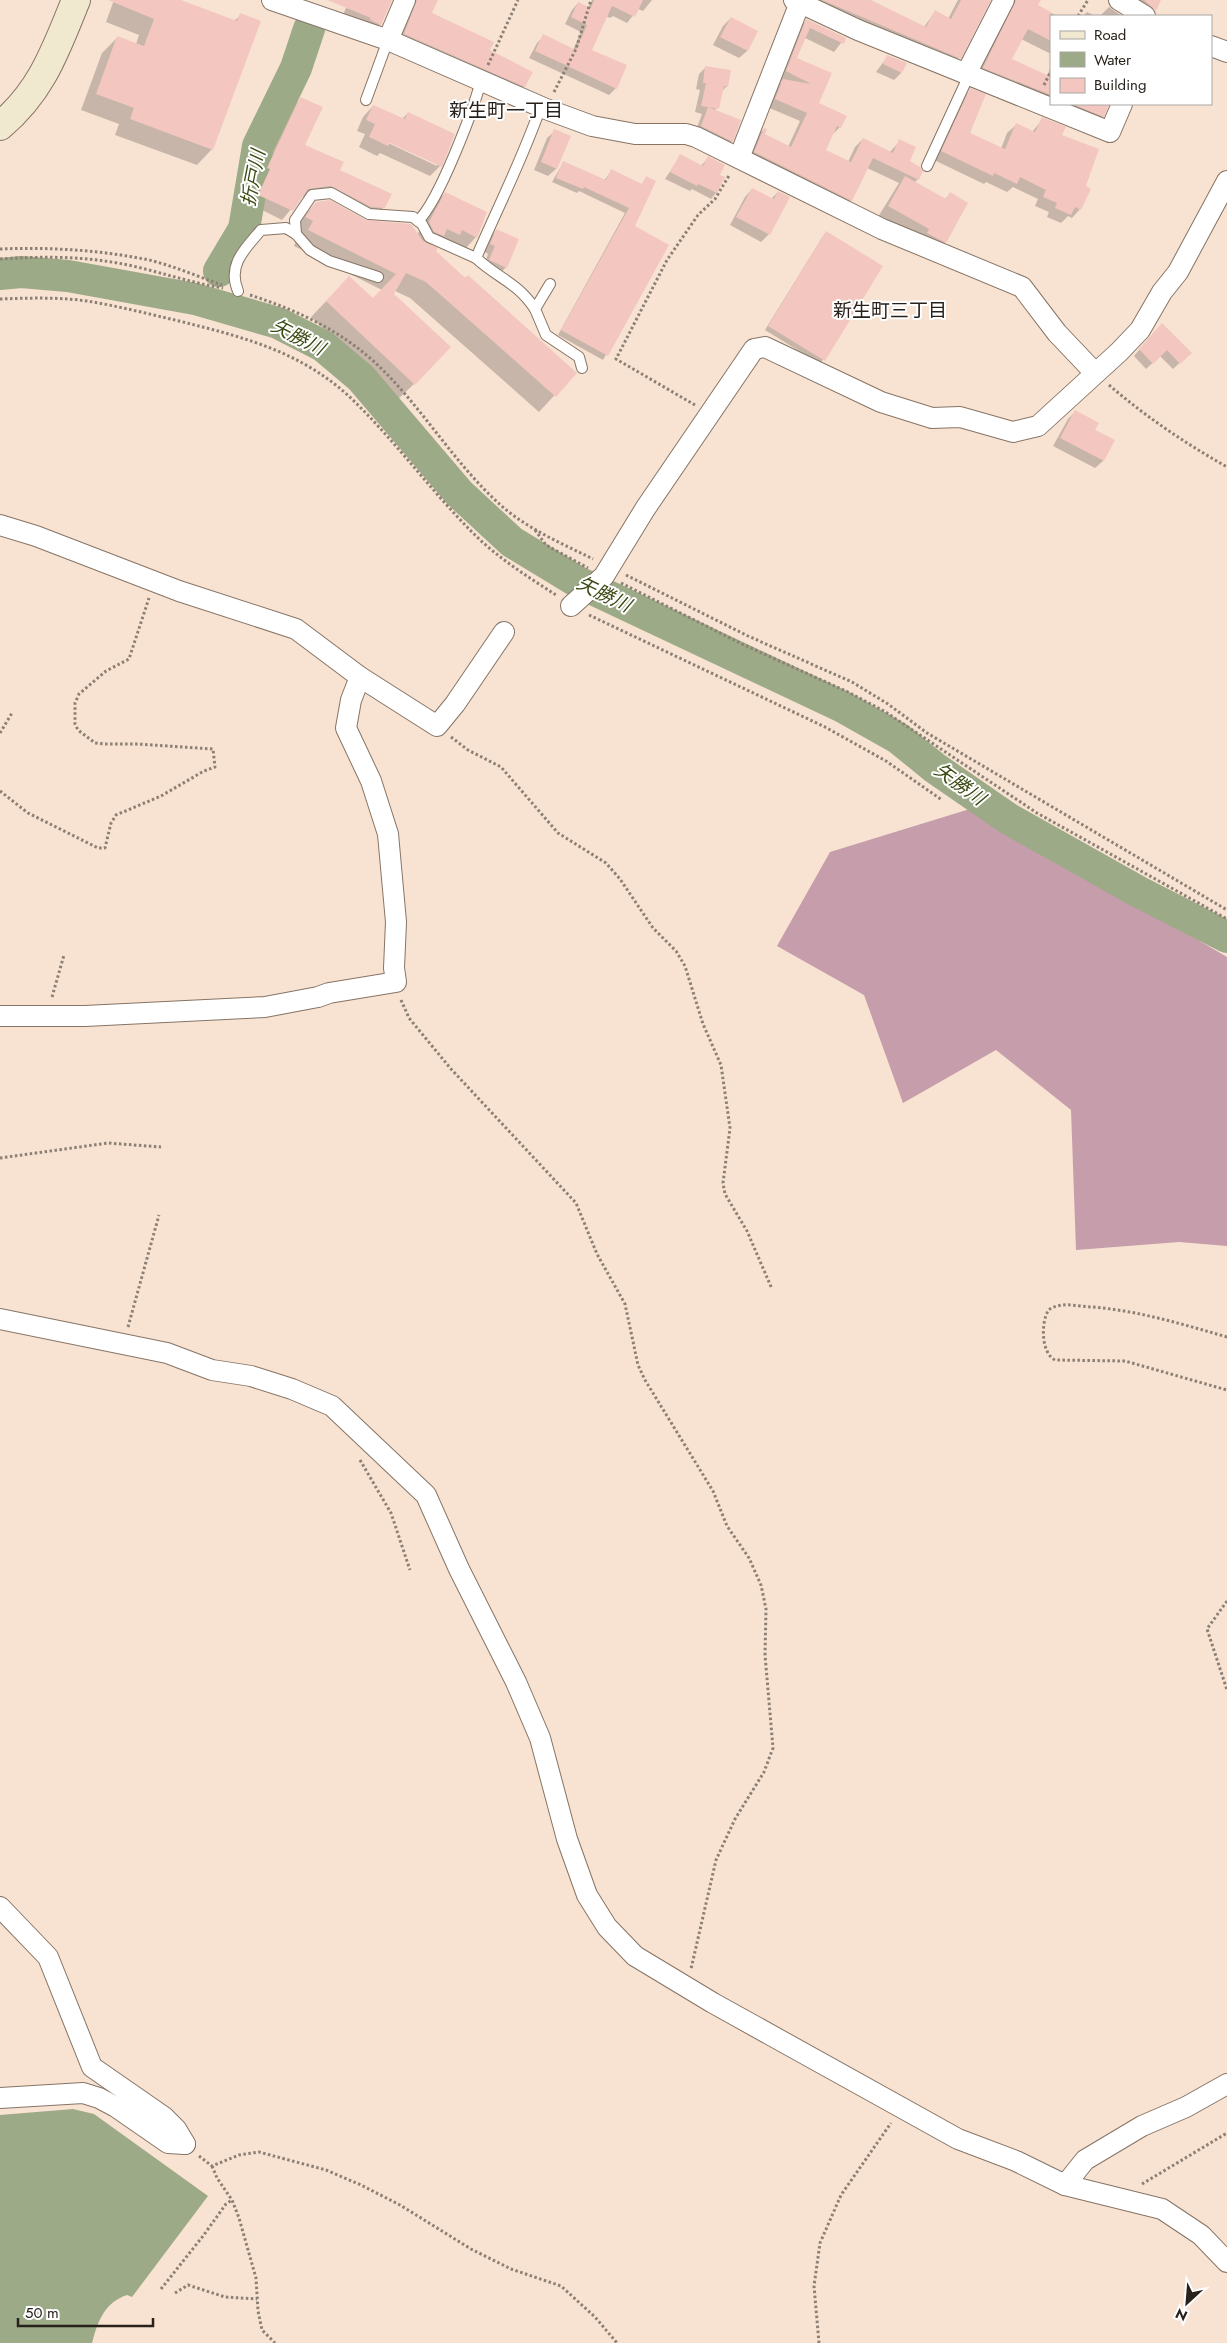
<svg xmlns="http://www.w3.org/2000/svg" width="1227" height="2343" font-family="Jost,'Noto Sans JP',sans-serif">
<rect width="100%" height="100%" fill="#f8e3d3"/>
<!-- forest -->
<path fill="#c69daa" d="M973,808L1227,957V1246L1179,1242L1076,1250L1071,1110L996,1050L903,1103L864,995L777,946L830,852Z"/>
<!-- water -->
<path fill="#9daa87" d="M73,2109L94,2114L208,2196L132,2297L127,2295C104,2303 98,2321 92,2343H0V2115Z"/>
<!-- shadow -->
<g fill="#0003" fill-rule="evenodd">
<path d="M114,0H178L234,21L241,15L212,149L197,165L115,135L119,124L81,110L102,53L118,37L136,44L139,35L106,22Z"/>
<path d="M352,0H391L380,24L373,32L342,18L347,5Z"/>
<path d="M409,0H437L431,13L488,51L524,86L514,96L395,44Z"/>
<path d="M592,0H652L643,11L638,9L627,23L613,16L610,18L606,16L591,50L616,88L609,95L529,58L537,43L544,36L573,50L581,32L565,24L572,10L578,3L588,8Z"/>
<path d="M802,0H868L924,27L935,12L948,19L958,0H989L959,58L952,65Z"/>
<path d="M1008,0H1034L1038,6L1057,16H1051V54L1021,39L1010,60L1046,77L1051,68V104H1108L1103,116L1094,125L975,76Z"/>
<path d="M1125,0H1159L1149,15Z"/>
<path d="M1109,7L1122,16H1100Z"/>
<path d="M1087,12L1095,16H1083Z"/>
<path d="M731,18L757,32L747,51L739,58L713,45L723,26Z"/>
<path d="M807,20L845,38L834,52L805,38L795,59L830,74L817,104L840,127L832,135L824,151L848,162L855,147L863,139L890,152L900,141L918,179L914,183L944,200L950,194L945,242L935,252L878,217L899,183L867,168L851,200L843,208L746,161L755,138L764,129L763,134L788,147L800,121L767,107L775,89L782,81L778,80L798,29Z"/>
<path d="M888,56L901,73L894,80L876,72Z"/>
<path d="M706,67L727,86L721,92L715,111L732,141L725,148L695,133L702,114L695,112L700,90L696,89L699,74Z"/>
<path d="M971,90L969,133L1001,149L1007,133L1016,125L1032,132L1043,119L1060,136L1084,187L1080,209L1072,218L1068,216L1061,223L1047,217L1049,212L1035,206L1038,199L1013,187L1007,192L986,182L984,184L934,160L962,98Z"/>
<path d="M301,98L303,145L384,207L374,217L362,216L324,195L301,197L282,220L250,204L262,178L259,177L292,107Z"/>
<path d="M373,106L402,119L408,113L440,166L430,176L380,153L377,156L359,147L365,134L357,131L363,117ZM385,139L437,164V166L384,141Z"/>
<path d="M555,131L569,137L556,169L548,176L534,170L547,138Z"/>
<path d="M681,155L701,166L708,158L718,175L716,193L711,199L692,189L690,191L665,179Z"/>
<path d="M563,163L604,181L611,171L641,185L647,178L634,227L668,245L603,360L558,335L625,213L579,191L577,193L552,182Z"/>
<path d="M752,189L771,199L778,192L769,234L761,242L730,225L745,197Z"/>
<path d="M445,193L476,237L465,249L437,241L431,246L435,252L575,373L539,412L410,298L395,291L393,294L414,384L398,399L311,317L334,293L373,299L382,290L294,246L298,236L291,233L301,219L316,203L366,221L417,235L433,205Z"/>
<path d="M497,230L506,267L499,275L483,268L488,254L483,251L489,238Z"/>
<path d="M823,236L881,267L820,364L765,330Z"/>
<path d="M1156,330L1190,353L1173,369L1160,356L1146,369L1134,356Z"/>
<path d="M1076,411L1094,430L1113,441L1103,461L1095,468L1053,446L1068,419Z"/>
</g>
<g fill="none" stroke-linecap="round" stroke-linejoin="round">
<!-- river -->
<g stroke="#9daa87" stroke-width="32">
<path d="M219,271L244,229L258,146L296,68L309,29"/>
<path d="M0,274L21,272L68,276L195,299L278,323L323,346L361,378L459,493L512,542L578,582L843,707L898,738L935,768L1009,819L1139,892L1227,937"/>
</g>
</g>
<!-- building -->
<g fill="#f3c7c0">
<path d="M108,0H181L237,21L240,13L261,21L213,150L130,119L134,108L96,94L117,36L144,46L154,19Z"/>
<path d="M327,0H392L381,25L370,20L371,18Z"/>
<path d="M417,0H438L432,13L494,42L490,50L533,72L525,87L404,34Z"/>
<path d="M594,0H643L635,17L612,6L592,50L627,65L617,89L535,51L543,34L576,50L587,25L571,17L578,2L591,8Z"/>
<path d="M822,0H871L926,27L935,10L951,19L961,0H991L961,59Z"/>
<path d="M1016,0H1041L1038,5L1051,12V41L1028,29L1012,59L1051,77V95L983,68Z"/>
<path d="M1144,0H1161L1156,11Z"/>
<path d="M731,17L758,31L748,51L720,37Z"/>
<path d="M806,19L846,38L844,44L810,28L797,58L832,73L819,103L847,116L841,128L837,126L826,150L851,162L863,138L893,153L899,139L916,147L910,161L920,167L923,171L919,180L873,158L852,201L754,152L764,128L767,129L765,134L791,147L807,113L775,99L783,79L811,84L786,71Z"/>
<path d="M887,55L907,63L902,73L883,64Z"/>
<path d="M705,66L731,70L728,87L724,86L719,109L708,107L741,120L733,142L701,126L708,107L701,106L706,83H703Z"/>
<path d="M970,88L986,94L970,133L1005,149L1016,123L1035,132L1042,117L1066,127L1062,135L1099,149L1086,186L1091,189L1081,210L1075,207L1071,215L1055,208L1057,203L1043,197L1046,190L1020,177L1017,184L994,173L993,176L941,151Z"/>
<path d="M300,97L323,107L305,145L344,162L340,170L392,194L385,208L371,207L331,186L308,189L293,211L258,195L270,169L267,168Z"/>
<path d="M1072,104H1109L1104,117Z"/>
<path d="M373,105L405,119L408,112L455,134L442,167L390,143L388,146L369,137L375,124L366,120Z"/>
<path d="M554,129L571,136L557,169L541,162Z"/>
<path d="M680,154L703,166L708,156L725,165L720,175L725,177L717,193L698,184L697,186L670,172Z"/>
<path d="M563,161L606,180L611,169L642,184L646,176L656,181L635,226L669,245L608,356L561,330L629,208L584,187L583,189L556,178Z"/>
<path d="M905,176L946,199L950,192L968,203L946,243L927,233L929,229L888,206Z"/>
<path d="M752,188L774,199L778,191L790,197L770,235L736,217Z"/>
<path d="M445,192L487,212L477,238L462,230L460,235L447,229L444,236L434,232L429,222Z"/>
<path d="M330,200L366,220L411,224L423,241L438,248L436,251L465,278L468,275L577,373L556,397L426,282L406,273L394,294L451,347L415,385L326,301L349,276L373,298L396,274L308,230L313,221L305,217L316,202Z"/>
<path d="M496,229L519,239L507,268L489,260L495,246L490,244Z"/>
<path d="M826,231L883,266L825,361L768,326Z"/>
<path d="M1162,323L1192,353L1180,364L1167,350L1153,364L1139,349Z"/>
<path d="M1075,410L1099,423L1095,430L1115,440L1104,461L1060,438Z"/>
</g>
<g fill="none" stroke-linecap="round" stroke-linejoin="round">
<defs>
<g id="lane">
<path d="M366,100L388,40"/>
<path d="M927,166L969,75"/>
<path d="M418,221C439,201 474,109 481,80"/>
<path d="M296,234L295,220L312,195L331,193L369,214L413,217L422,224L429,237L476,258"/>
<path d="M550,284L535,309L546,335L579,357L582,368"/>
<path d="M238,291C227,265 245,249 261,230L286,228L296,234L310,250L329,261L378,277"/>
<path d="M535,309C517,282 499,279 476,258C498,207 523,158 541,106"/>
</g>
<g id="street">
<path d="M272,0L388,40L546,109L592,126L635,134H686L696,137L882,229L1022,287L1057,333L1095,373"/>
<path d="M794,0L858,30L1110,132L1122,104"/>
<path d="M1119,0L1145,16"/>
<path d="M388,40L405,0"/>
<path d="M1211,46L1227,52"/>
<path d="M966,74L1004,0"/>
<path d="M739,158L801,0"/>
<path d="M0,525L36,536L179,591L296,629L360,677L437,726L455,704L504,632"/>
<path d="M571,606L604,576L645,509L754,349L765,347L881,402L932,418L960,417L1013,432L1038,426L1119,352L1140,330L1162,292L1178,272L1227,181"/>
<path d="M0,1016H85L265,1007L318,997L329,993L396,982L394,968L396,922L388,834L371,781L346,728L351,700L360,677"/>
<path d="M0,1319L167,1353L212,1370L251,1376L292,1389L332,1406L426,1495L459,1569L516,1682L540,1738L567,1839L587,1895L607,1927L635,1956L713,2003L958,2139L1016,2161L1065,2185L1162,2209L1201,2235L1227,2262"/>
<path d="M0,1907L48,1957L92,2067L164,2117L176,2129L185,2144"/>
<path d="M0,2098L83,2093L99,2098L116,2107L168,2143L185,2144"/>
<path d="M1065,2185L1085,2160L1142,2126L1186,2107L1227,2084"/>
</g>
<path id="secondary" d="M0,126C42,91 56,49 76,0"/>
</defs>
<!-- lane casing -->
<use href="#lane" stroke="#867465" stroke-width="12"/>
<!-- street casing -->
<use href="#street" stroke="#867465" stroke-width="22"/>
<!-- secondary casing -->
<use href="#secondary" stroke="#867465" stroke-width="30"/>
<!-- path -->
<g stroke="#8c7f74" stroke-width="3" stroke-dasharray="2.5 2.5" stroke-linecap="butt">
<path d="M1078,16L1088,0"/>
<path d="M488,65L518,0"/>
<path d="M1044,85L1051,71"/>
<path d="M554,92L576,49L591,0"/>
<path d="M0,249C50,247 100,250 149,260C174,266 199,277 222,285"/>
<path d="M0,259C47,256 90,256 137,267C166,274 193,283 223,288"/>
<path d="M250,295C293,309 334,327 370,358C420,402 453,464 504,508C530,530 563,544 593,559"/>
<path d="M0,299C29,298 58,297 87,301C118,306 149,314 179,321C247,338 307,353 358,405C399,446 433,493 474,534C498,558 528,577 556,595"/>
<path d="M1109,385C1146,417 1185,443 1227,467"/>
<path d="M695,405L616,359L667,260L698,215L715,199L730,174"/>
<path d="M535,530L546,545L588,568"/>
<path d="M626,575L748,636L852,682L888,704L927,733L1227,910"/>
<path d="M621,583L742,644L848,692L884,711L1037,813L1227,919"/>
<path d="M589,615L825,727L886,761L942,800"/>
<path d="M0,733L12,713"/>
<path d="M451,737L468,750L501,767L558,833L606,863L620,879L653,928L676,951L685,966L703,1024L721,1065L730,1128L723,1183L725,1194L747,1231L772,1289"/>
<path d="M0,791L28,813L98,848H105L111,823L116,815L161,796L204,771L215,767L213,749L138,744H104L95,743L78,730L75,724V703L79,694L106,671L129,659L149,598"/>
<path d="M52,997L64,955"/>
<path d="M401,1000L409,1018L451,1069L576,1203L597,1254L625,1304L638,1365L645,1380L713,1491L727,1526L749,1558L761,1585L766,1609L765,1655L773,1748L764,1772L735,1819L716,1860L691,1969"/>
<path d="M0,1158L108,1143L161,1147"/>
<path d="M128,1327L159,1215"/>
<path d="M1227,1337C1182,1324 1139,1311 1093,1307C1083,1307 1072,1304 1062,1305C1057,1306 1051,1307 1048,1311C1041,1323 1041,1353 1055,1360L1125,1361L1227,1390"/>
<path d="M360,1460L391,1513L410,1570"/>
<path d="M1227,1601L1207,1629L1227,1690"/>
<path d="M199,2156L212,2166L239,2155L259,2152L326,2170L361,2185L400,2205L471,2249L511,2269L561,2286L595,2317L617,2343"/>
<path d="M212,2166L217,2178L232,2200L239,2218L256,2278L258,2311L262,2330L275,2343"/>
<path d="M1142,2184L1227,2133"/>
<path d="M161,2289L203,2236L226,2204L232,2200"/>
<path d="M175,2293L188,2285L225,2297L257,2299"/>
<path d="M819,2343L814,2286L820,2243L841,2195L891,2123"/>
</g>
<!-- lane -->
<use href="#lane" stroke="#fff" stroke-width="10"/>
<!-- street -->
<use href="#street" stroke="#fff" stroke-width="20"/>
<!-- secondary -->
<use href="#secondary" stroke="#f0e8cf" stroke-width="28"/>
</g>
<g text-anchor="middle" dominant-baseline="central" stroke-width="4" stroke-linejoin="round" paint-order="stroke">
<!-- neighbourhood labels -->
<g font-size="19" fill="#28211b" stroke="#fff">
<text x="506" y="110">新生町一丁目</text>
<text x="890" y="310">新生町三丁目</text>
</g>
<!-- water labels -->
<g font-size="19" font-style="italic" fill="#3c4b14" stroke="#fff">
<text transform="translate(253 178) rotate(-79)">折戸川</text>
<text transform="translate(298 337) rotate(27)">矢勝川</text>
<text transform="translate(604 594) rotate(26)">矢勝川</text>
<text transform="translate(960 784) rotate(36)">矢勝川</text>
</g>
</g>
<!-- legend -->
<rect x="1050" y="15" width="162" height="90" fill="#ffffff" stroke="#a9a6a4"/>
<rect x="1060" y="31" width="25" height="8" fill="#f0e8cf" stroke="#a9a6a4"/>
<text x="1094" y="40" font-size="15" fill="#28211b">Road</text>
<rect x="1060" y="52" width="25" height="15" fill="#9daa87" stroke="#a9a6a4"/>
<text x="1094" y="65" font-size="15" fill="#28211b">Water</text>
<rect x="1060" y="78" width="25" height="15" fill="#f3c7c0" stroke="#a9a6a4"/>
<text x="1094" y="90" font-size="15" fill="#28211b">Building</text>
<!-- north arrow -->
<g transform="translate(1187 2303) rotate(206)" stroke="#ffffff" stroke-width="4" paint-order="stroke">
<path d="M0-4L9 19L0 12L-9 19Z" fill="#28211b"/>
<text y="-8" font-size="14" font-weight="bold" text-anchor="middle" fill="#28211b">N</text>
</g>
<!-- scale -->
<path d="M18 2318v8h135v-8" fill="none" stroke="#28211b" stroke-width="2.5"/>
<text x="25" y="2318" font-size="15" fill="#28211b" stroke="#ffffff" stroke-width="4" paint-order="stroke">50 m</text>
</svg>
